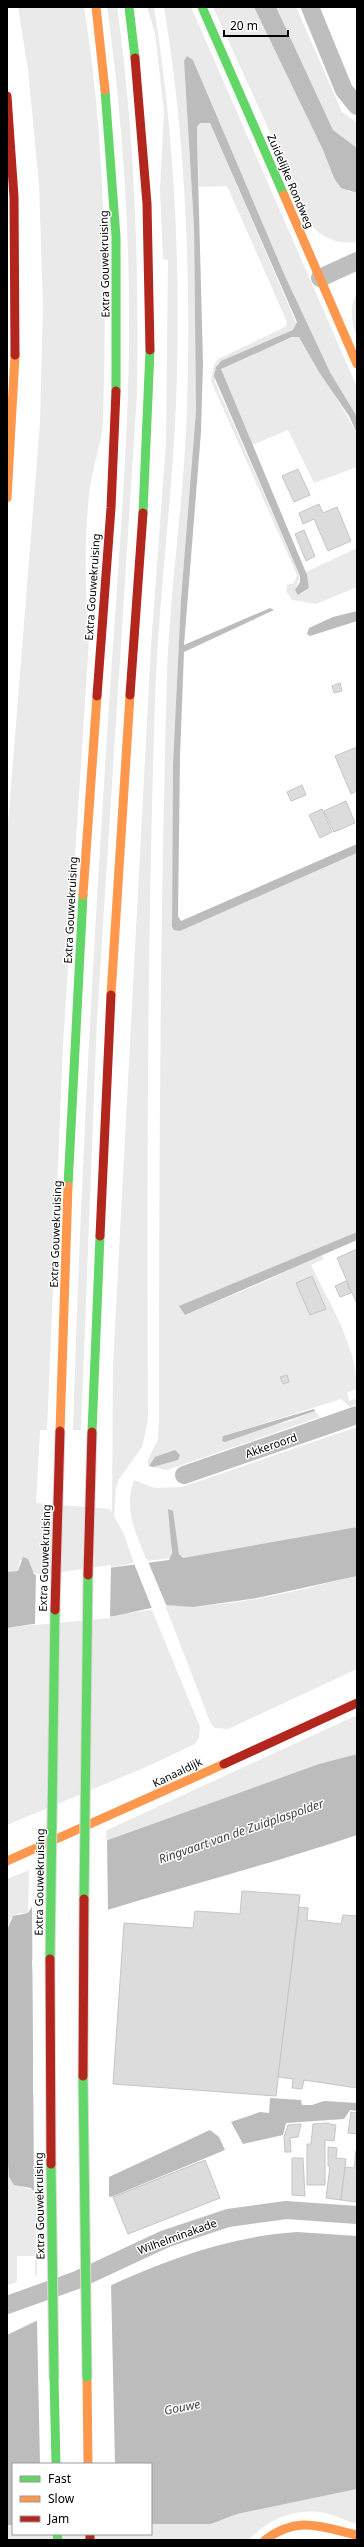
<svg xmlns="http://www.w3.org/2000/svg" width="364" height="2547" font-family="'Noto Sans',sans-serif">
<rect width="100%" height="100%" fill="#fff"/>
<!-- green -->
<g fill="#eaeaea">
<path d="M18,7H84C106,142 107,283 103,420C102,445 91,470 89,495C84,544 85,590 89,639L63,1045L47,1430H40L36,1503L110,1509L112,1513L113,1365L151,646L166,442L168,260L163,259L160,189L164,111L155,33L147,7H154C175,137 181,272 176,404C172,503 158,602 155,702C147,941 147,1180 148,1420L142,1447L119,1479L116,1489L114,1516L123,1532L134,1563L92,1571L40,1577L31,1570L28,1559L20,1560L18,1571L7,1572V837L40,423L43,305L39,184L28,70Z"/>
<path d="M107,7H117C135,135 139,263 137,393L97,1019L81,1430H73C80,1198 92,967 107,736C114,622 124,507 128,393C132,264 125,135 107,7Z"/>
<path d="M164,7H191L357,387V417L330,372L285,276L193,60L184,61L194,227L196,411L181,599L173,764L172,927L180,931L357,853V1232L180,1307L185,1315L266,1281L321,1254L324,1259L311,1265C329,1303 357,1346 357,1389L347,1392L349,1401L357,1398V1404L350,1407L341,1399L223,1436L288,1422L315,1411L320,1417L167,1470L153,1467L178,1460L155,1457L149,1466L147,1462L158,1439L159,1421C159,1172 160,923 167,674C170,586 184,499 187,411C191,276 186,140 164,7Z"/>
<path d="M213,7H254L323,150L334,178L349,192L357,193V242C335,245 318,236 305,218L278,150Z"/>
<path d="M276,7H296L342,112L357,123V148L333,130Z"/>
<path d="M200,123H210L297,325L294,330L218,363L215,371V382L300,576L296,587L301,594L309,588L306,572L357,548V587L316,604L292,600L286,591L287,585L294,583L297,575L211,381L214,365L218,359L281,329L286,326L287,322L227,186L199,187L197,127Z"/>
<path d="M357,292V336C351,322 349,306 357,292Z"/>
<path d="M293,337H299L302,340L357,433V467L314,483L288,430L252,445L220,372L223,367Z"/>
<path d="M357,1427V1527L183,1558L179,1554L172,1510L171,1558L147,1561C136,1533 123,1510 134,1480L155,1488L182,1487Z"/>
<path d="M357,1576V1669L228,1729L215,1728L211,1724L165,1605C229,1610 295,1591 357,1576Z"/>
<path d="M152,1610L200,1727L199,1738L195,1744L146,1767L7,1825V1628Z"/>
<path d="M357,1715V1754L319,1764L105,1841L107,1830Z"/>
<path d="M29,1870L28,1913H19L10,1919L7,1930V1879Z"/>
<path d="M7,2046L9,2177L22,2187L36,2191L37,2275L35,2276V2256H17V2282L7,2285Z"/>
<path d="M357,2489V2524C346,2521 336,2515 325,2513C297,2507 267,2519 249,2540H7V2525H13V2534H151V2524H211L237,2514Z"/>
</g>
<!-- water -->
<g fill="#bcbcbc">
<path d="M254,7H276L333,130L357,148V193L341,188L334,178L323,150Z"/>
<path d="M187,56L193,60L285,276L330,372L357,417V433L349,416L319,372L299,337H292L221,369L307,575L309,588L298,595L295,590L300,582V576L214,376L216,367L221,361L293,330L297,322L210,123H200L197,127V135L203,363L201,432L184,645L270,608L274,610L184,652L180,756L178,916L181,921L357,844V853L180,931L174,930L172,927L173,764L181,599L196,411L194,227L184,61Z"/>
<path d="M357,611V621L310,636L307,634L309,628L333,617Z"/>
<path d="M357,1232V1240L185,1315L179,1306Z"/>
<path d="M314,1409L315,1411L225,1442L222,1441L223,1436Z"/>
<path d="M175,1450L180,1455L178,1460L153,1467L149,1466L155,1457Z"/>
<path d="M168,1509L173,1511L179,1554L183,1558L357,1527V1576L257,1598L193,1607L165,1605L114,1616L59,1620L7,1628V1572L18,1571L23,1557L28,1559L34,1574L40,1577L169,1560L172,1553Z"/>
<path d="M357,1754V1835C274,1863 189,1885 104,1911L105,1841L319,1764Z"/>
<path d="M33,1905L41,1949L33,1958L32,1962L40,2055L33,2063V2092L62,2178L101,2180L109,2177L210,2130L219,2137L225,2150L111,2197L75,2191L32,2190L31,2188L14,2185L9,2177L8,2163L7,1930L13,1916L28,1913Z"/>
<path d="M270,2098L301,2100L302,2105H312L324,2101L357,2103V2111L350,2110L344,2119L286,2123L283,2135L243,2144L231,2122L260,2112L269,2113Z"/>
<path d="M297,2232L357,2236V2489L237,2514L211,2524H151V2464H13V2525H7V2335C100,2291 191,2239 297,2232Z"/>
</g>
<!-- pier -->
<g fill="#fff">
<path d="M147,1559L167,1607L153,1611L133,1561Z"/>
<path d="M111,1565L110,1618L35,1625L36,1573L40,1575Z"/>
<path d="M107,1838L108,1912L104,1913L102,1911L103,1841Z"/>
<path d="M32,1903L36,1904L37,1908L59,1911L66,1916L73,1927L72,1938L67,1945L42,1951L35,1958V1985L61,2003L62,2016L61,2047L41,2057L35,2064V2093L41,2099L59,2104L62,2108L63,2176L100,2178L109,2175V2199L91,2194L34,2193Z"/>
<path d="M111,2283L115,2464H40L37,2320Z"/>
</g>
<!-- building -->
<g fill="#dcdcdc" stroke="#c5c5c5">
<path d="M298,469L310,495L294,502L282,476Z"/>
<path d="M319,504L323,513L337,507L351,541L328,551L314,519L303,524L299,513Z"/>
<path d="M304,530L315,556L306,561L295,534Z"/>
<path d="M340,683L342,691L334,693L332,686Z"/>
<path d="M357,747V791L351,794L335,756Z"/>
<path d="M302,785L306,795L291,801L287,792Z"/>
<path d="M346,801L355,823L334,832L324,811Z"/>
<path d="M322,809L332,832L320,838L309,815Z"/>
<path d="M357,1249V1304L337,1258Z"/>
<path d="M312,1276L326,1309L310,1315L296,1283Z"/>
<path d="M346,1281L351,1293L340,1297L335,1286Z"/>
<path d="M287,1375L289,1382L283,1384L280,1377Z"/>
<path d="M242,1891L300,1895L276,2096L113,2084L124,1923L193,1928L195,1911L240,1914Z"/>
<path d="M299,1907L308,1908L307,1920L341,1924L343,1915L357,1916V2088L304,2080L302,2089L292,2088L293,2079L278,2077Z"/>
<path d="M351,2112L357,2113V2134L348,2133Z"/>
<path d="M326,2123L336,2125L334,2141L325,2140V2185H307V2144H311L313,2124Z"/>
<path d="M301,2124L298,2137L290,2138L291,2152H285L284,2137L288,2125Z"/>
<path d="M328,2147L337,2148L336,2158L346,2159L341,2200L326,2198L330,2166H328Z"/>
<path d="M356,2151L357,2202L341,2200L345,2167L354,2168Z"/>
<path d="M292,2158H303L305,2196L292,2195Z"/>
<path d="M205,2160L220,2198L128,2234L113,2197Z"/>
</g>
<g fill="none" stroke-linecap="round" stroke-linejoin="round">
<!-- street -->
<g stroke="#bebebe" stroke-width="18">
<path d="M310,7L344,90L357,106"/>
<path d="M320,278L357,261"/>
<path d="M184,1475L357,1415"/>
<path d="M7,2305L77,2280L165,2239L228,2218L286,2210L357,2215"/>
</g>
<!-- fast -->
<g stroke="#63d668" stroke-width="9">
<path d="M129,7L135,58"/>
<path d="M202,7L284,195"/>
<path d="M105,90L116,237V391"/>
<path d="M143,513L150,350"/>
<path d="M68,1186L83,895"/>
<path d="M92,1432L100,1236"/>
<path d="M54,2378L56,2464"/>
<path d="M57,2534L58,2540"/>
</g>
<!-- slow -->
<g stroke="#ff974d" stroke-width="9">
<path d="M96,7L105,90"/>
<path d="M284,195L357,364"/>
<path d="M7,498L15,355"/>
<path d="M83,895L97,696"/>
<path d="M111,995L130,695"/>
<path d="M60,1431L68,1186"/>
<path d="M7,1861L224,1764"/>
<path d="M87,2377L88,2464"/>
<path d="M265,2540C298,2515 321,2527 357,2535"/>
</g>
<!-- jam -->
<g stroke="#b3261e" stroke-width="9">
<path d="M135,58L147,204L150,350"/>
<path d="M7,96L14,197L15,355"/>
<path d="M130,695L143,513"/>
<path d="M97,696L111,508L116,391"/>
<path d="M100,1236L111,995"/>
<path d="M224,1764L357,1703"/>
<path d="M90,2534V2540"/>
</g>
<defs>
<g id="fast-bridge">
<path d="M84,1899L88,1575"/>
<path d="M50,1959L55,1610"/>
<path d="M83,2076L87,2377"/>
<path d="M51,2164L54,2378"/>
</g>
<g id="jam-bridge">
<path d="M88,1575L92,1432"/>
<path d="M55,1610L60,1431"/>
<path d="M50,1959L51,2164"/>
<path d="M83,2076L84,1899"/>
</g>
</defs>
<!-- fast-bridge casing -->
<use href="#fast-bridge" stroke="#dbdbdb" stroke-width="11" stroke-linecap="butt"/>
<!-- jam-bridge casing -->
<use href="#jam-bridge" stroke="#dbdbdb" stroke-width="11" stroke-linecap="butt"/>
<!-- fast-bridge -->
<use href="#fast-bridge" stroke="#63d668" stroke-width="9"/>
<!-- jam-bridge -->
<use href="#jam-bridge" stroke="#b3261e" stroke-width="9"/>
</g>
<g text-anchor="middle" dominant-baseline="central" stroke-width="3" stroke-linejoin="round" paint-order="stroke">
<!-- street labels -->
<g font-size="11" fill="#000" stroke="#fff">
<text transform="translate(291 181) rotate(67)">Zuidelijke Rondweg</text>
<text transform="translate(104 264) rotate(-91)">Extra Gouwekruising</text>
<text transform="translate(92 587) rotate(-86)">Extra Gouwekruising</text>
<text transform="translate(70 910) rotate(-87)">Extra Gouwekruising</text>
<text transform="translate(55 1234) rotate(-88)">Extra Gouwekruising</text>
<text transform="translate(271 1445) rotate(-19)">Akkeroord</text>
<text transform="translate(44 1558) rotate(-88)">Extra Gouwekruising</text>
<text transform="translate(177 1772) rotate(-26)">Kanaaldijk</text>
<text transform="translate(39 1882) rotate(-89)">Extra Gouwekruising</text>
<text transform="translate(39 2206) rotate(-91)">Extra Gouwekruising</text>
<text transform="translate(177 2236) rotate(-20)">Wilhelminakade</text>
</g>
<!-- water labels -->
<g font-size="12" font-style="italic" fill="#404040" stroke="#fff">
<text transform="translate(241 1831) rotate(-19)">Ringvaart van de Zuidplaspolder</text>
<text transform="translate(182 2407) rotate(-11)">Gouwe</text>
</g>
</g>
<!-- border -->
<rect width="364" height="2547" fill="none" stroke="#000000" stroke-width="16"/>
<!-- legend -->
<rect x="12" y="2463" width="140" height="72" fill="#ffffff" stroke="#999999"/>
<rect x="20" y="2476" width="20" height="6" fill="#63d668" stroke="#999999"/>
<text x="48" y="2483" font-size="12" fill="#000000">Fast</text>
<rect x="20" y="2496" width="20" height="6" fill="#ff974d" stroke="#999999"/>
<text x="48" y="2503" font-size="12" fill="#000000">Slow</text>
<rect x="20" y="2516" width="20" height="6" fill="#b3261e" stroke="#999999"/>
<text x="48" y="2523" font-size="12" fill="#000000">Jam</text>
<!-- scale -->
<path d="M224 30v6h64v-6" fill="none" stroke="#000000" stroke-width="2"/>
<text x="230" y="30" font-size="12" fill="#000000" stroke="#ffffff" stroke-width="3" paint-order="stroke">20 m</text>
</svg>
